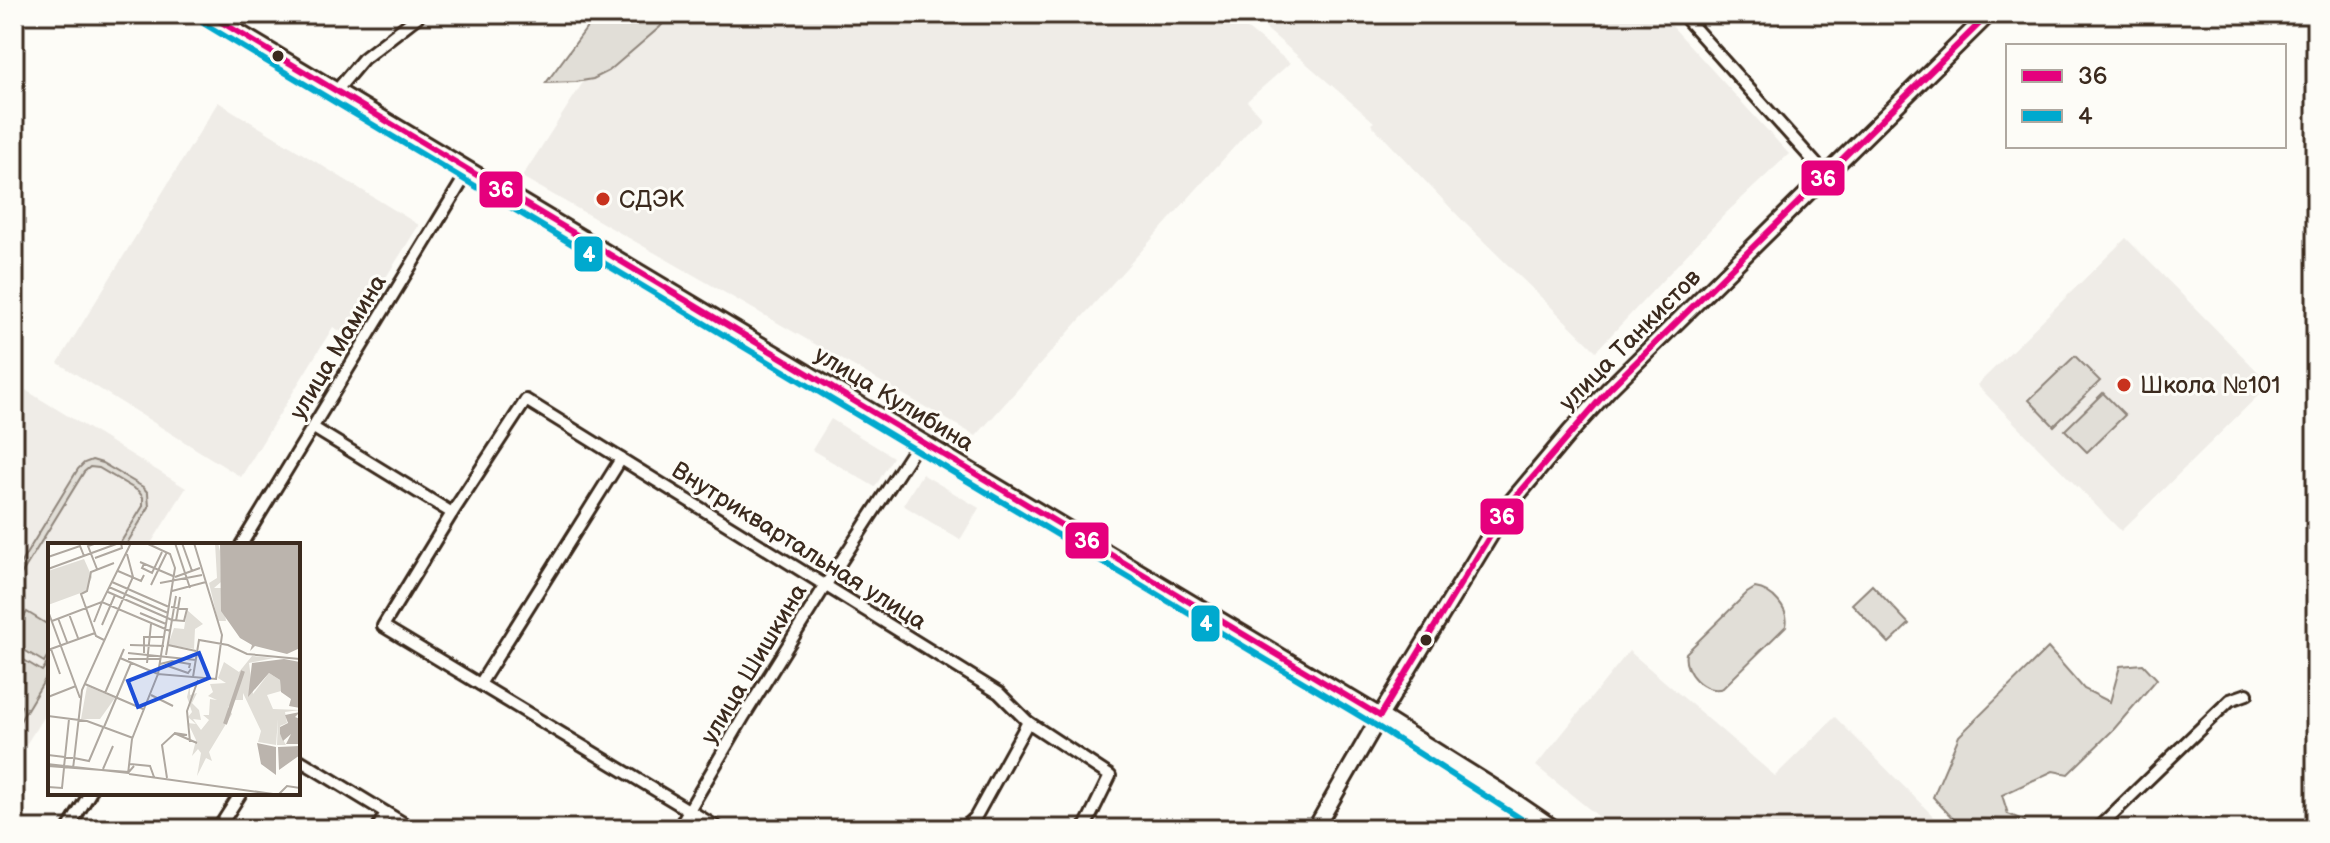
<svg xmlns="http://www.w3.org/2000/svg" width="2330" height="843" font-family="'Balsamiq Sans',sans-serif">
<rect width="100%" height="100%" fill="#fdfcf7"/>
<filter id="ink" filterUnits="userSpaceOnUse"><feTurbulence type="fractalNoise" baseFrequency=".0125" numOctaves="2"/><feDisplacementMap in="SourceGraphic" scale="16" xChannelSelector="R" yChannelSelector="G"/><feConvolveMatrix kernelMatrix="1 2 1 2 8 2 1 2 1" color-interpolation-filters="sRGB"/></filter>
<g filter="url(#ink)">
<!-- built -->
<g fill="#efece7">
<path d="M627,14H1229L1290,63L1247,101L1261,117L976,436L522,177Z"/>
<path d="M1249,14H1661L1789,154L1725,214L1596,351L1465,223L1371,124L1374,122Z"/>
<path d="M218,102L419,225L349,336L333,327L241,477L58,363Z"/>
<path d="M2126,238L2270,384L2121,531L1977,385Z"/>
<path d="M14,383L186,488L150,545H50V712L47,711L14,764Z"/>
<path d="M831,419L893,457L875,487L812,450Z"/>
<path d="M922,474L979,508L960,540L903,505Z"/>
<path d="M1629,651L1775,776L1835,717L1946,829H1614L1536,766Z"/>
</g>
<!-- green -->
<g fill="#e1ded7" stroke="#8e847a" stroke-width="2">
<path d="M597,14H671L660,27L609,71L593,79L576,82L546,83Z"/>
<path d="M2075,356L2100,381L2054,426L2029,400Z"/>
<path d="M2103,393L2125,415L2087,452L2065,430Z"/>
<path d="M92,460L102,463L143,487L148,493L149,507L126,545H119L143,506V497L138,491L99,468L90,467L84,472L14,586V574L78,469L84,463Z"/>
<path d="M1872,585L1909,624L1889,643L1852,604Z"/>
<path d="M1755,588C1772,590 1790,610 1786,626L1723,688C1705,695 1682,672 1686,653L1747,593Z"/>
<path d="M27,612L50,626V652L44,662L14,644V634Z"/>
<path d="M2048,648L2084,689L2110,702L2120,666L2143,664L2157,679L2114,729L2068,774L2053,771L2002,795L2008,814L2025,821L2023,829H1954L1958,824L1933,797L1959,736Z"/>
<path d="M14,654L42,671L50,659V671L14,731V705L20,709L21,706L14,702Z"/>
</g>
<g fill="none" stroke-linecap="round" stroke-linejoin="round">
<defs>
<g id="street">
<path d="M1682,14L1826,175"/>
<path d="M336,91L363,59L421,14"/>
<path d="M312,427L452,513L526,400L999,693L1028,722L1110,776L1084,829"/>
<path d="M452,513L383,626L720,829"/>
<path d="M241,545L469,170"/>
<path d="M480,684L621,459"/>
<path d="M298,759L413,829"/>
<path d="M68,829L90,793"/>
<path d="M218,829L241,793"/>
<path d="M377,829L386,813"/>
<path d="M678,829L744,716L825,586L920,440"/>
<path d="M963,829L975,818L1028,722"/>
<path d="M2097,829L2230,700L2247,694"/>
</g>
<g id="secondary">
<path d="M208,14L1380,716L1501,792L1555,829"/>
<path d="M1315,829L1380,716L1508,506L1570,432L1609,389L1989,14"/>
</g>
</defs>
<!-- street casing -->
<use href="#street" stroke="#3b2a1e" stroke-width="16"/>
<!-- secondary casing -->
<use href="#secondary" stroke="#3b2a1e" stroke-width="20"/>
<!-- street -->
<use href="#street" stroke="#fdfcf7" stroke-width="10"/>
<!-- secondary -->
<use href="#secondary" stroke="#fdfcf7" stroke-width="14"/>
<defs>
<g id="bus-1">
<path d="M208,14L1380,716"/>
<path d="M1380,716L1508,506L1609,389L1989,14"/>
</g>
<path id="bus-2" d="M203,23L1375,725L1537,829"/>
</defs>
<!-- bus-1 casing -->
<use href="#bus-1" stroke="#fdfcf7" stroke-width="12"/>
<!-- bus-2 casing -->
<use href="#bus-2" stroke="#fdfcf7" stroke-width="12"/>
<!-- bus-1 -->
<use href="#bus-1" stroke="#e5007d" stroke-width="6"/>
<!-- bus-2 -->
<use href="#bus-2" stroke="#00a9ce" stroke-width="6"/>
</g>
</g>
<!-- markers -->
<g fill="#3b2a1e" stroke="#fdfcf7" stroke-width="3">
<circle cx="278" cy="56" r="7"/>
<circle cx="1426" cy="640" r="7"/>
</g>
<g fill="#c8321e" stroke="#fdfcf7" stroke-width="3">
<circle cx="603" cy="199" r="8"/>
<circle cx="2124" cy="385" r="8"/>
</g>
<g text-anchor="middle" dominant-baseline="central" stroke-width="6" stroke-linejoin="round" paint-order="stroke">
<!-- poi labels -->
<g font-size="24" fill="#3b2a1e" stroke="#fdfcf7" text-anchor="start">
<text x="619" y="199">СДЭК</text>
<text x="2140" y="385">Школа №101</text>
</g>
<!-- street labels -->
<g font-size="24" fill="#3b2a1e" stroke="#fdfcf7">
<text transform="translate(1630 340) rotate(-45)">улица Танкистов</text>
<text transform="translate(338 347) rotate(-59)">улица Мамина</text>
<text transform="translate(894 399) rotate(31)">улица Кулибина</text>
<text transform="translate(799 546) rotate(32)">Внутриквартальная улица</text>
<text transform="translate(754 664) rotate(-59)">улица Шишкина</text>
</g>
</g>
<!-- overview -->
<g transform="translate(48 543)">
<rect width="252" height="252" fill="#fdfcf7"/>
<path d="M167,0H170L172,8L173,39L166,45H173L178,78H170L161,40L169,35ZM36,16L44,34L38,48L0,62V28ZM139,67L155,81L147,86L146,106L120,102L126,85L136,86ZM204,113L226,115L201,120L205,151L221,130L232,137L233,148L219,152L225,166L252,167L237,169L239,180L232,183V191L238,202H229L230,176L228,202L210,199L213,188L195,150V157H186L180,164L184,171L161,209L164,218L158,215L149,233L153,210L150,206L144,213L148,197L140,180L148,181L140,174L144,169L139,154L142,141V152L149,150L144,160L151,167L153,177L145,176L153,187L161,177L155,172H161L162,156L169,157L160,153L165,149L162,141L178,140L170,135L176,119L191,129ZM39,143L67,155L52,176H33Z" fill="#e1ded7"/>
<path d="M172,0H252V105L239,111L207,103L202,108L204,102L192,95L173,68ZM236,116L252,119V165L241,163L243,156L233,149L232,137L221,130L200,154L204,120ZM252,169L247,174L252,176V201H238L243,191L235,198L232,191V184L240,180L237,172ZM209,200L228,204V232L213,221ZM252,203V212L231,227L230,204Z" fill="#bbb4ad"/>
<path fill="none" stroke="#bbb4ad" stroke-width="4" d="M177,181L195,128"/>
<path fill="none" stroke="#afa8a0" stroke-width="2" d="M127,0L142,45M134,0L144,28M46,1L40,3L49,26M0,14L32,3L36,13M47,15L74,5L73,0M92,19L125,33M96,21L94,25L104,30L114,9M0,26L71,0M70,28L93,38L96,32M127,34L152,25M64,39L121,64M112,40L154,32M103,42L119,9M61,44L120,70M124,48L158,39M60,49L124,77M123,64L139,66L136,78L124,77M0,68L32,155M92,70L118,81M21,71L30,95M10,75L19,99M4,78L54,59L83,0M128,78L132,54M46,79L54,59L122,88M54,82L67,52M56,97L48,93L33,51L39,48L43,29L66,20M82,102L116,103M120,102L148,108M3,106L12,131M0,107L47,90M80,110L148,117M96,110V94H116M118,112L128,53M72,115L110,131L127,25L122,11L98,0M80,116H113M99,120L103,81M112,121L124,118L142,121L141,125M117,122L140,130L143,126M145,134L151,97L180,102L199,111L252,116M37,141L95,166M57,150L76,106M103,152L125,163M0,154L28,143M0,173L39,178L85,195M56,184L83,120M126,190L149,200M142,199L139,168L150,137M0,212L25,215M26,215L41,218L55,185M82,221L102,223L106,234M0,223L81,229M16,224L21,176M25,226L34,147L85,34L79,11M55,226L65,203M0,231V221L80,230L86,223M80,231L84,196L110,131L168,136L174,92L146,0M81,231L232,252M119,235L114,202L127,190L139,192M0,244L14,245L16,225M230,252L239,243L252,245"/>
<path fill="#1d4ed8" fill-opacity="0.15" stroke="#1d4ed8" stroke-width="4" d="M151,110L161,135L90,164L80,138Z"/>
<rect width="252" height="252" fill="none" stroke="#3b2a1e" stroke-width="4"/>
</g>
<g stroke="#fdfcf7" stroke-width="3">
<rect x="1800" y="159" width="46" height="38" rx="8" fill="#e5007d"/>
<rect x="478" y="170" width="46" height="39" rx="8" fill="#e5007d"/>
<rect x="573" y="235" width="31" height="38" rx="8" fill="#00a9ce"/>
<rect x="1479" y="497" width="46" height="39" rx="8" fill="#e5007d"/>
<rect x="1064" y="521" width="46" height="39" rx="8" fill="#e5007d"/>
<rect x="1190" y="604" width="31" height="39" rx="8" fill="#00a9ce"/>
</g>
<g font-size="22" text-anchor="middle" font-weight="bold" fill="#fff">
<text x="1823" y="186">36</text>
<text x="501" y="197">36</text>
<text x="589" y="262">4</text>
<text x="1502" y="524">36</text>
<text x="1087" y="548">36</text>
<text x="1206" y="631">4</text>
</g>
<!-- margin -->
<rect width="2330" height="843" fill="none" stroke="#fdfcf7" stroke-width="48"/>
<rect x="24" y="24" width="2282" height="795" fill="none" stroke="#3b2a1e" stroke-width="3" filter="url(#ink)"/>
<!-- legend -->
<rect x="2006" y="44" width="280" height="104" fill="#fdfcf7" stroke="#afa8a0" stroke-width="2"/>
<rect x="2022" y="70" width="40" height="12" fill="#e5007d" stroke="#afa8a0" stroke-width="2"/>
<text x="2078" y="84" font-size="24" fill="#3b2a1e">36</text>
<rect x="2022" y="110" width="40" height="12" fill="#00a9ce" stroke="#afa8a0" stroke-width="2"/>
<text x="2078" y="124" font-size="24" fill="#3b2a1e">4</text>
</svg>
